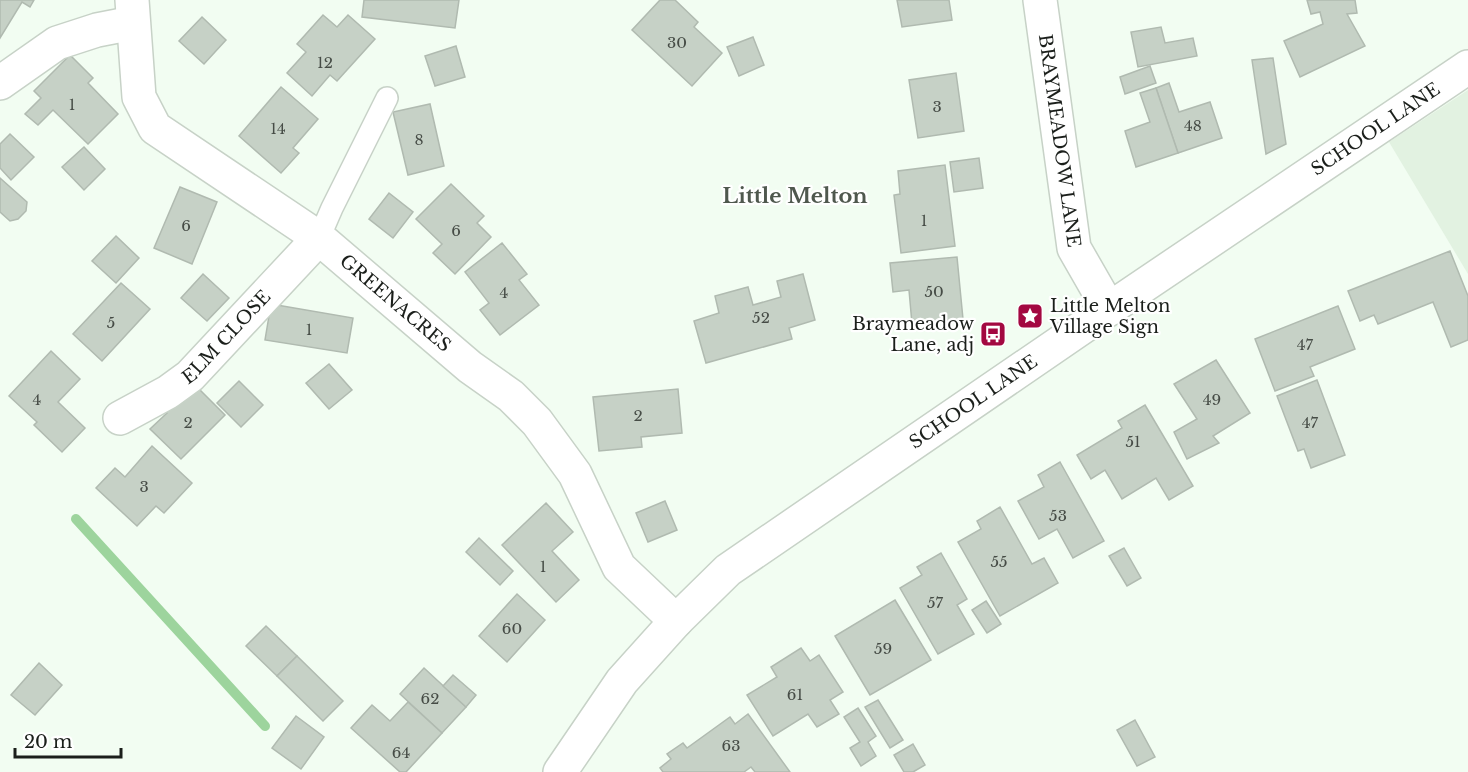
<svg xmlns="http://www.w3.org/2000/svg" width="1468" height="772" font-family="'Libre Baskerville',serif">
<rect width="100%" height="100%" fill="#f2fdf2"/>
<!-- built -->
<path fill="#e2f2e1" d="M1468,90V274L1389,142Z"/>
<g fill="none" stroke-linecap="round" stroke-linejoin="round">
<!-- stream -->
<path stroke="#9dd49d" stroke-width="10" d="M76,519L265,726"/>
</g>
<!-- building -->
<g fill="#c6d1c6" stroke="#b0bab0" stroke-width="1.5">
<path d="M0,0H34L30,7L22,2L0,38Z"/>
<path d="M364,0H459L455,28L362,17Z"/>
<path d="M660,0H675L698,22L694,27L722,53L692,86L632,30Z"/>
<path d="M897,0H949L952,20L902,27Z"/>
<path d="M1307,0H1355L1357,13L1347,14L1365,46L1300,77L1284,41L1323,24L1320,12L1311,14Z"/>
<path d="M323,15L337,27L348,15L375,39L337,81L330,75L312,96L287,73L306,52L297,44Z"/>
<path d="M202,17L226,40L204,64L179,41Z"/>
<path d="M1161,27L1165,43L1193,38L1197,56L1138,67L1131,32Z"/>
<path d="M753,37L764,65L739,76L727,47Z"/>
<path d="M456,46L465,77L435,86L425,56Z"/>
<path d="M70,55L93,78L88,83L118,114L88,144L53,110L38,125L25,114L41,98L34,91Z"/>
<path d="M1273,58L1286,144L1266,154L1252,60Z"/>
<path d="M1150,66L1156,83L1125,94L1120,77Z"/>
<path d="M956,73L964,131L918,138L909,80Z"/>
<path d="M1169,83L1179,112L1210,102L1222,138L1178,153L1156,88Z"/>
<path d="M281,87L318,119L293,148L299,153L281,173L239,136Z"/>
<path d="M1156,88L1178,153L1136,167L1125,131L1150,122L1140,93Z"/>
<path d="M430,104L444,166L408,175L393,112Z"/>
<path d="M10,134L34,157L11,180L0,168V144Z"/>
<path d="M84,147L105,169L84,190L62,167Z"/>
<path d="M979,158L983,188L954,192L950,162Z"/>
<path d="M945,165L955,246L901,253L894,195L900,194L898,171Z"/>
<path d="M0,178L27,202L26,211L18,219L10,221L0,212Z"/>
<path d="M451,184L484,216L477,223L491,237L455,274L433,253L442,244L416,219Z"/>
<path d="M180,187L217,202L192,264L154,248Z"/>
<path d="M389,193L413,212L393,238L369,219Z"/>
<path d="M116,236L139,258L116,283L92,261Z"/>
<path d="M502,243L527,274L519,280L539,305L500,335L480,310L489,303L465,272Z"/>
<path d="M1450,251L1468,296V340L1451,347L1433,302L1378,324L1374,315L1360,321L1348,291Z"/>
<path d="M957,257L963,319L912,324L909,290L893,292L890,263Z"/>
<path d="M203,274L229,298L207,321L181,298Z"/>
<path d="M803,274L815,320L789,328L792,339L706,363L694,321L719,313L715,296L748,287L753,305L781,297L777,281Z"/>
<path d="M121,283L150,309L102,361L73,334Z"/>
<path d="M271,304L353,318L347,353L265,340Z"/>
<path d="M1338,306L1355,349L1310,367L1314,376L1275,391L1255,339Z"/>
<path d="M51,351L80,379L58,402L85,428L62,452L34,425L37,422L9,396Z"/>
<path d="M1216,360L1250,413L1213,436L1219,443L1187,459L1174,432L1197,419L1174,384Z"/>
<path d="M329,364L352,390L329,409L306,383Z"/>
<path d="M1317,380L1345,455L1311,468L1304,449L1298,451L1277,396Z"/>
<path d="M239,381L263,405L241,427L217,403Z"/>
<path d="M196,386L225,415L181,459L150,429L167,413L161,407Z"/>
<path d="M678,389L682,433L641,437L642,447L599,451L593,397Z"/>
<path d="M1145,405L1193,486L1169,500L1156,478L1122,499L1105,470L1091,479L1077,455L1122,428L1118,421Z"/>
<path d="M152,446L192,483L164,513L156,506L137,526L96,488L115,468L125,477Z"/>
<path d="M1060,462L1104,541L1073,558L1057,529L1039,539L1018,501L1044,487L1038,475Z"/>
<path d="M665,501L677,530L648,542L636,513Z"/>
<path d="M546,503L573,532L552,551L579,580L556,602L502,545Z"/>
<path d="M1000,507L1032,564L1044,558L1058,583L1000,616L958,542L981,529L977,521Z"/>
<path d="M479,538L513,571L500,585L466,552Z"/>
<path d="M1124,548L1141,578L1127,586L1109,556Z"/>
<path d="M941,553L967,599L957,605L974,634L938,654L900,588L922,575L917,567Z"/>
<path d="M517,594L545,620L507,662L479,636Z"/>
<path d="M895,600L931,660L870,695L835,636Z"/>
<path d="M986,601L1001,624L987,633L972,610Z"/>
<path d="M266,626L297,656L277,676L246,646Z"/>
<path d="M801,648L810,661L819,655L843,692L830,700L839,714L817,727L808,714L773,736L747,695L777,677L771,667Z"/>
<path d="M297,656L343,701L323,721L277,676Z"/>
<path d="M39,663L62,685L35,715L11,695Z"/>
<path d="M424,668L466,707L442,733L400,694Z"/>
<path d="M453,675L476,695L466,707L443,686Z"/>
<path d="M878,700L903,740L890,748L865,707Z"/>
<path d="M408,702L442,733L406,772H400L351,728L372,705L390,721Z"/>
<path d="M858,708L876,736L868,742L876,756L861,766L850,748L860,742L844,717Z"/>
<path d="M748,714L790,772H755L751,767L744,772H663L660,768L671,759L667,754L683,743L687,748L730,717L735,724Z"/>
<path d="M296,716L324,737L301,769L272,748Z"/>
<path d="M1135,720L1155,757L1137,766L1117,730Z"/>
<path d="M913,744L925,765L913,772H904L894,755Z"/>
</g>
<g fill="none" stroke-linecap="round" stroke-linejoin="round">
<defs>
<path id="service" d="M319,238L332,208L387,98"/>
<g id="minor">
<path id="s1" d="M132,0L139,97L155,128L319,238L470,367L511,396L537,422L575,474L619,567L676,621"/>
<path id="s2" d="M1040,0L1074,248L1109,309"/>
<path d="M0,83L57,43L97,30L133,23"/>
<path id="s3" d="M120,418L168,392L190,376L319,238"/>
</g>
<g id="tertiary">
<path id="s4" d="M560,772L622,681L676,621L728,570L1109,309L1468,67"/>
</g>
</defs>
<!-- service casing -->
<use href="#service" stroke="#c7d2c7" stroke-width="24"/>
<!-- minor casing -->
<use href="#minor" stroke="#c7d2c7" stroke-width="36"/>
<!-- tertiary casing -->
<use href="#tertiary" stroke="#c7d2c7" stroke-width="36"/>
<!-- service -->
<use href="#service" stroke="#fff" stroke-width="21"/>
<!-- minor -->
<use href="#minor" stroke="#fff" stroke-width="33"/>
<!-- tertiary -->
<use href="#tertiary" stroke="#fff" stroke-width="33"/>
</g>
<!-- icons -->
<defs>
<symbol id="sight-square" viewBox="-11 -11 22 22"><rect x="-9" y="-9" width="18" height="18" rx="4" fill="#a30841" stroke="#fff"/><path d="M0-6L1.8-2.2L6-1.7L2.9 1.2L3.7 5.4L0 3.3L-3.7 5.4L-2.9 1.2L-6-1.7L-1.8-2.2Z" fill="#fff"/></symbol>
<symbol id="bus-square" viewBox="-11 -11 22 22"><rect x="-9" y="-9" width="18" height="18" rx="4" fill="#a30841" stroke="#fff"/><path d="M-5-6H5V4H4V6H2V4H-2V6H-4V4H-5ZM-3.5-4V0h7V-4ZM-3.5 1.2v1.5H-2V1.2ZM2 1.2v1.5H3.5V1.2Z" fill="#fff"/></symbol>
</defs>
<g fill-rule="evenodd">
<use href="#sight-square" x="1015" y="301" width="30" height="30"/>
<use href="#bus-square" x="978" y="319" width="30" height="30"/>
</g>
<g text-anchor="middle" dominant-baseline="central" stroke-width="4.5" stroke-linejoin="round" paint-order="stroke">
<!-- number labels -->
<g font-size="15" fill="#464c46">
<text x="677" y="42">30</text>
<text x="325" y="62">12</text>
<text x="72" y="104">1</text>
<text x="937" y="106">3</text>
<text x="1193" y="125">48</text>
<text x="278" y="128">14</text>
<text x="419" y="139">8</text>
<text x="924" y="220">1</text>
<text x="186" y="225">6</text>
<text x="456" y="230">6</text>
<text x="934" y="291">50</text>
<text x="504" y="292">4</text>
<text x="761" y="317">52</text>
<text x="111" y="322">5</text>
<text x="309" y="329">1</text>
<text x="1305" y="344">47</text>
<text x="37" y="399">4</text>
<text x="1212" y="399">49</text>
<text x="638" y="415">2</text>
<text x="188" y="422">2</text>
<text x="1310" y="422">47</text>
<text x="1133" y="441">51</text>
<text x="144" y="486">3</text>
<text x="1058" y="515">53</text>
<text x="999" y="561">55</text>
<text x="543" y="566">1</text>
<text x="935" y="602">57</text>
<text x="512" y="628">60</text>
<text x="883" y="648">59</text>
<text x="795" y="694">61</text>
<text x="430" y="698">62</text>
<text x="731" y="745">63</text>
<text x="401" y="752">64</text>
</g>
<!-- street labels -->
<g font-size="18" fill="#1b1f1b" stroke="#fff">
<text stroke="none"><textPath href="#s4" startOffset="1047">SCHOOL LANE</textPath></text>
<text stroke="none"><textPath href="#s2" startOffset="142">BRAYMEADOW LANE</textPath></text>
<text stroke="none"><textPath href="#s1" startOffset="430">GREENACRES</textPath></text>
<text stroke="none"><textPath href="#s3" startOffset="135">ELM CLOSE</textPath></text>
<text stroke="none"><textPath href="#s4" startOffset="561">SCHOOL LANE</textPath></text>
</g>
<!-- poi labels -->
<g font-size="18" fill="#1b1f1b" stroke="#fff" text-anchor="start">
<text x="1050" y="306">Little Melton<tspan x="1050" dy="21">Village Sign</tspan></text>
<text x="974" y="324" text-anchor="end">Braymeadow<tspan x="974" dy="21">Lane, adj</tspan></text>
</g>
<!-- quarter labels -->
<g font-size="21" font-weight="bold" fill="#4f584e" stroke="#fff">
<text x="795" y="196">Little Melton</text>
</g>
</g>
<!-- scale -->
<path d="M15 748v9h106v-9" fill="none" stroke="#1b1f1b" stroke-width="3"/>
<text x="24" y="748" font-size="18" fill="#1b1f1b" stroke="#ffffff" stroke-width="4.5" paint-order="stroke">20 m</text>
</svg>
